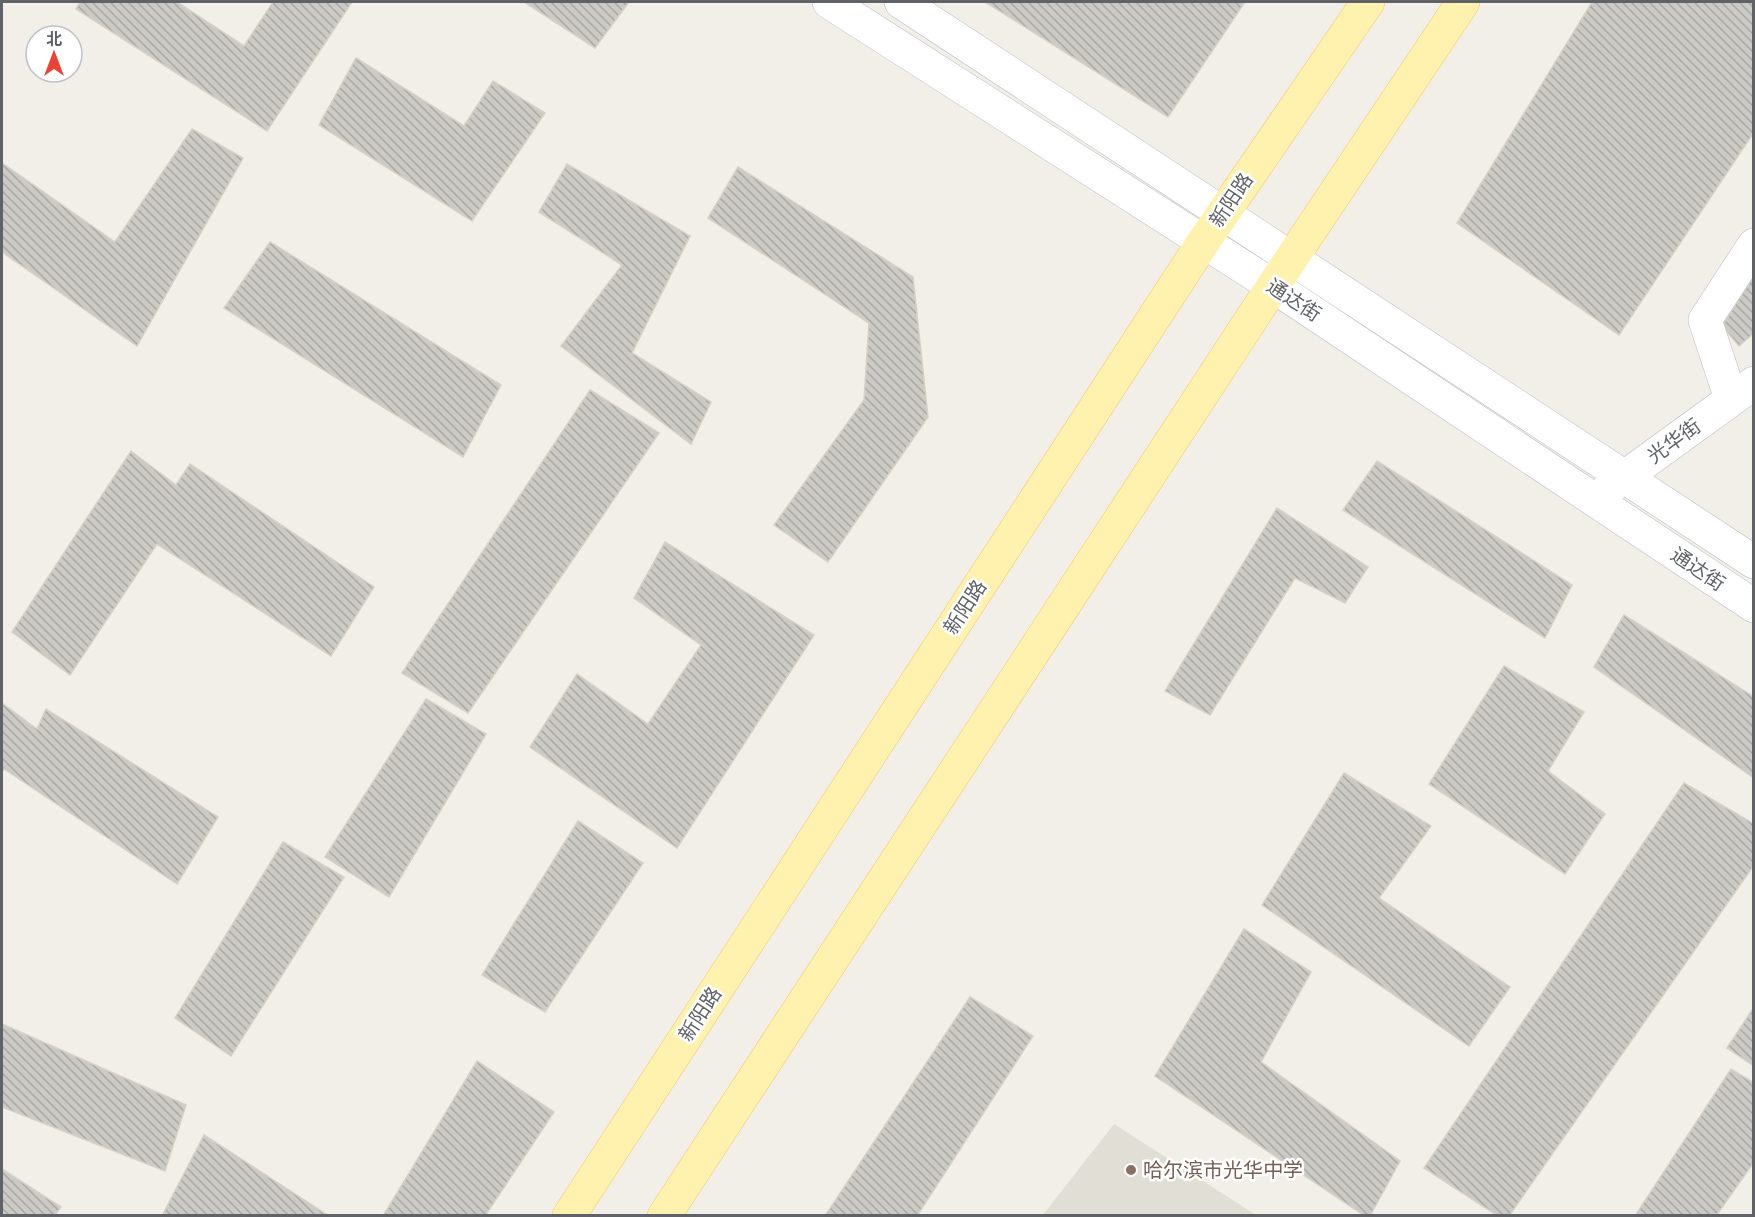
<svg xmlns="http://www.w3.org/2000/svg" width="1755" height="1217" font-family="Raleway,'Noto Sans SC',sans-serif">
<defs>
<pattern id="building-back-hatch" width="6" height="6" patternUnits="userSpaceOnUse" patternTransform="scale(1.5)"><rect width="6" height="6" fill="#cccac5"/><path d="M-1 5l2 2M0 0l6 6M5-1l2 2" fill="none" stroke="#a9a8a4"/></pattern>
</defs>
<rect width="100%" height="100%" fill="#f1efe8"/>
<!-- education -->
<path fill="#e1ded6" d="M1114,1124L1256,1215H1043Z"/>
<!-- building -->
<g fill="url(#building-back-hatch)" stroke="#d6d1c6" stroke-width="1.5">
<path d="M80,2H177L244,46L273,2H352L267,131L76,9Z"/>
<path d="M524,2H629L595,48Z"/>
<path d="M985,2H1245L1168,117Z"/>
<path d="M1592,2H1754V132L1619,335L1457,223Z"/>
<path d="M356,58L464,126L493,81L545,113L472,221L319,125Z"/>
<path d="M192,129L243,158L137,346L2,252V163L115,242Z"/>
<path d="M567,164L690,236L632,353L711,402L691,444L561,346L622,265L539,212Z"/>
<path d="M738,167L913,277L928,417L828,562L774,525L864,400L869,323L708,218Z"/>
<path d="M270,242L501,385L463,457L224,308Z"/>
<path d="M1754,275V333L1739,346L1722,326Z"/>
<path d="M590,390L659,433L468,713L402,673Z"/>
<path d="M131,451L176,485L190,464L374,587L331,656L157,544L70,675L12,632Z"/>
<path d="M1377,461L1572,585L1545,638L1343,510Z"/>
<path d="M1277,508L1368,567L1345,603L1295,578L1210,715L1165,691Z"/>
<path d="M665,542L814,635L677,848L530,747L577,674L648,724L701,645L634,598Z"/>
<path d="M1624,615L1754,697V778L1594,667Z"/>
<path d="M1504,666L1584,712L1548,771L1605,814L1565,874L1429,784Z"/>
<path d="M426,699L486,734L389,897L325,857Z"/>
<path d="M2,703L37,729L46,709L218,817L177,884L4,769L2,772Z"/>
<path d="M1344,773L1431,826L1379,898L1510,987L1469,1046L1262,905Z"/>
<path d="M1684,783L1754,824V865L1509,1216H1498L1424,1168Z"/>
<path d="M578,821L643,863L545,1012L482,975Z"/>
<path d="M283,842L344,877L231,1056L175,1018Z"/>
<path d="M1244,929L1311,972L1261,1062L1400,1161L1370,1216H1365L1155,1076Z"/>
<path d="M970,997L1033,1036L917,1216H825Z"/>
<path d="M1754,1007V1066L1727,1048Z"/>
<path d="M2,1024L186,1105L165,1171L2,1107Z"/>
<path d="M477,1061L554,1112L485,1216H383Z"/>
<path d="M1731,1069L1754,1083V1162L1716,1216H1635Z"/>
<path d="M204,1135L329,1216H162Z"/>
<path d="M2,1169L61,1207L54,1216H2Z"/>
</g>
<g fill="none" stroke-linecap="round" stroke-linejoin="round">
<defs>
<g id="secondary">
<path d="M829,2L1273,286L1754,606"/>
<path d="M901,2L1754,562"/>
<path d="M1731,399L1705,320L1754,245"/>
<path d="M1608,489L1754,383"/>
</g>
<g id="primary">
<path d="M569,1216L1204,241L1368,2"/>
<path d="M664,1216L1273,286L1463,2"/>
</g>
</defs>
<!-- secondary casing -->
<use href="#secondary" stroke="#b6babf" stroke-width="34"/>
<!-- primary casing -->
<use href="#primary" stroke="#f2c960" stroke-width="34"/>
<!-- secondary -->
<use href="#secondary" stroke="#fff" stroke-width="33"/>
<!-- primary -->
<use href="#primary" stroke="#fff2af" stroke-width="33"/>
</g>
<!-- markers -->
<circle fill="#8d6e63" stroke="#fff" stroke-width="2" cx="1131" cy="1170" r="6"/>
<g text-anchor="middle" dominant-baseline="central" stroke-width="5" stroke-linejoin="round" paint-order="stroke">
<!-- street labels -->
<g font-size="20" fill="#5f6368" stroke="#fff">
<text transform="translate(1231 200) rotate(-56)">新阳路</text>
<text transform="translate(1294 300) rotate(33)">通达街</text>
<text transform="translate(1674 441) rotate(-36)">光华街</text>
<text transform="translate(1698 569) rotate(34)">通达街</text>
<text transform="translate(965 607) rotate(-57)">新阳路</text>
<text transform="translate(700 1014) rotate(-57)">新阳路</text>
</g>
<!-- education labels -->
<g font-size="20" fill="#785e54" stroke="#fff" text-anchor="start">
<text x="1143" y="1170">哈尔滨市光华中学</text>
</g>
</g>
<!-- border -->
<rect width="1755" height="1217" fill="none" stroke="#5f6368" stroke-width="6"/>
<!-- north arrow -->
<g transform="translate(54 54)"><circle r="28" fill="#ffffff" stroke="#bfc1c3" stroke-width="1.5"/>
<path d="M0-4.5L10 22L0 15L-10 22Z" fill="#ea4335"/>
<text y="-9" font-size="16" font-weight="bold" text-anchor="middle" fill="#5f6368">北</text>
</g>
</svg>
